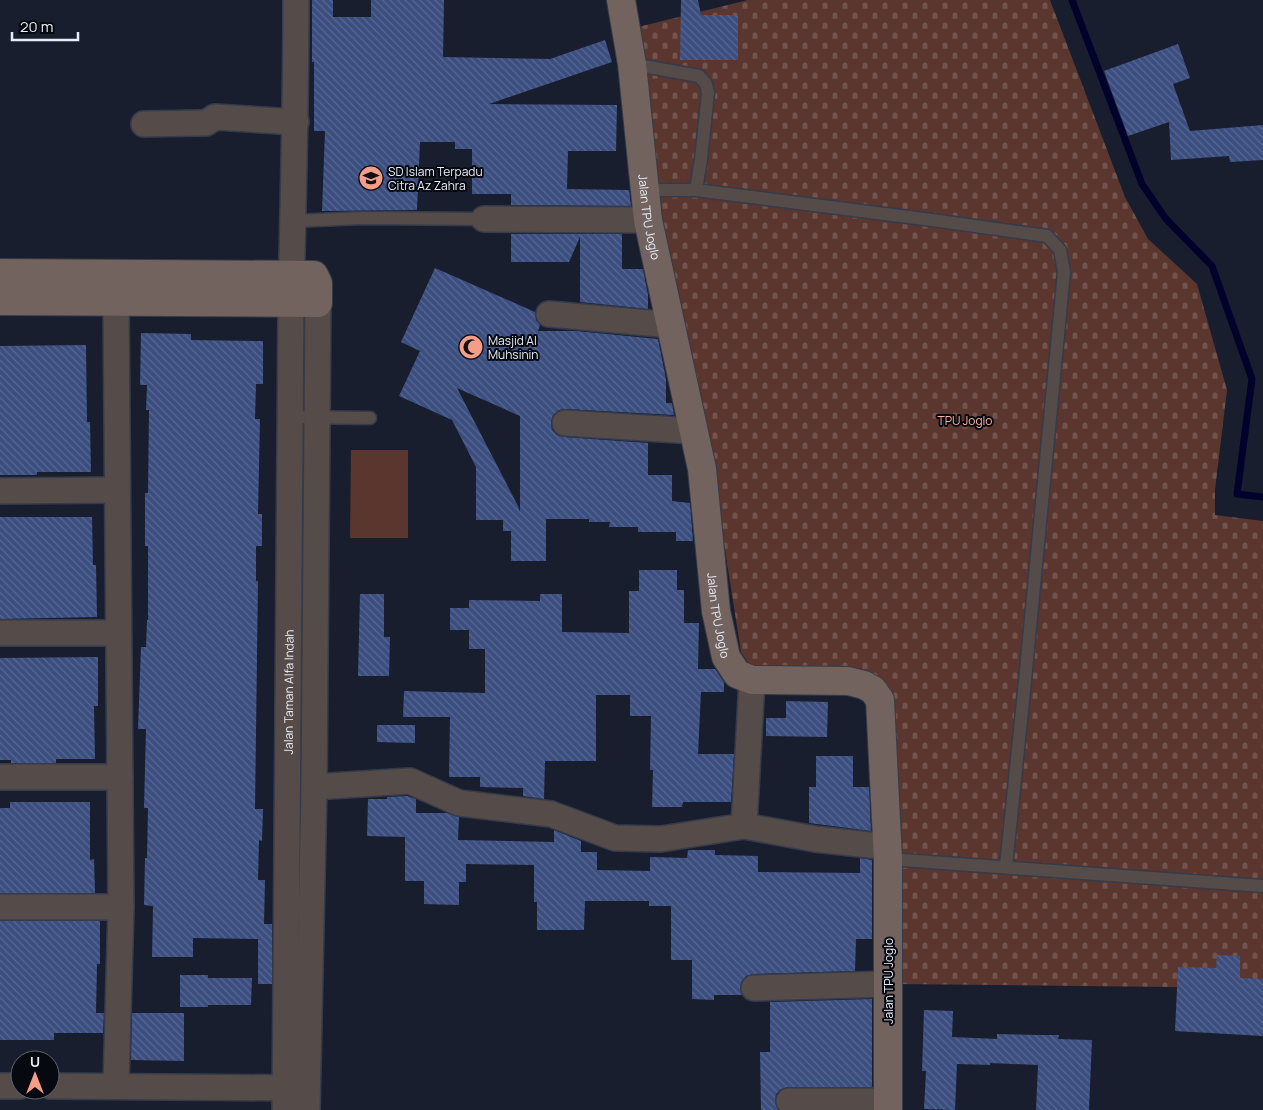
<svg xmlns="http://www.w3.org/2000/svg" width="1263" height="1110" font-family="Manrope,sans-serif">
<defs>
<pattern id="cemetery-stones" width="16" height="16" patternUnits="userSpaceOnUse" patternTransform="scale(1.25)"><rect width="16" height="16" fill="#5a362e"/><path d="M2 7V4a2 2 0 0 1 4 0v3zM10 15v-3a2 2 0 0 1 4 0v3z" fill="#72534d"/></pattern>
<pattern id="building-back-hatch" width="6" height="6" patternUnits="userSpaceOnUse" patternTransform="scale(1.25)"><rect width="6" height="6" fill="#3b4e7f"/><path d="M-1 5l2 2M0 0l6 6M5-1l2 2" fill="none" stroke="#576892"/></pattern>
</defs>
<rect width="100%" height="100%" fill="#181e2e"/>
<!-- cemetery -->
<path fill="url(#cemetery-stones)" d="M748,0H1050L1125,197L1148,239L1197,284L1227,390L1215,490V515L1263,521V988L896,984L884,681L761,683L741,652L712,467L657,200L638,27Z"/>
<!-- pitch -->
<path fill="#5a362e" d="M351,450H408V538H350Z"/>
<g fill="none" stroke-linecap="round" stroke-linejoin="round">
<!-- stream -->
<path stroke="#01022c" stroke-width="7" d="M1072,0L1142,184L1166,219L1212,266L1252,379L1237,494L1263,497"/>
</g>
<!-- building -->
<g fill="url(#building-back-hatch)" fill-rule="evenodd">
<path d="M312,0H333V17H371V0H444L443,57L550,59L605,40L612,62L489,104L617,105L616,151H568L567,189L629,190L631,206L511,205V194H472V149H455V142H420L417,210L322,211L325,131H314V62H312Z"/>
<path d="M681,0H698L701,15H738V60H680Z"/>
<path d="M1178,44L1190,78L1173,84L1190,131L1263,125V160L1230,162L1229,156L1171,160L1169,122L1128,136L1104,71Z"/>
<path d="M511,234H622V269H643L648,295V309L580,302V237L569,262H511Z"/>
<path d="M435,268L535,312L536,320L540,325L538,331H576L658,339L666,379V403H672L674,415L566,409L559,410L553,415L551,423L552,430L557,435L564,437L648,443V475H672V501L690,503L693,541H676V532H638V527H609L610,522H589V519H546V561H511V531H503V520H476V467L452,420L399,396L420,351L401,342ZM457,388L520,416V512L518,506Z"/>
<path d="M141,333L191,334V340L263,341V384H256L255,419H260L258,514H262V546H256V581H258L255,809H263L262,841L259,840L258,880H265L264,924H272V984H258V939L193,938V957H152L153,906L144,905L145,858H147L148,808H144L146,729H138L141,647H146L147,620H148V546H145V493H148L149,410H146L147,385H140Z"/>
<path d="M86,345L87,422H90L91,472H37V475H0V346Z"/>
<path d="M0,517H92L93,565H96L97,617L0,619Z"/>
<path d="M639,570H677V590H684V623H699L698,669H715L724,682V692H701L698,754H734L731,802H683L682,807H652L653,770H650L651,716H630V695H596V761H545L544,799L523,796V788L480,787V777H449L450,717H403L404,691L485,693V649H469V630H450V608H469V600L540,601V594H562V632L629,633V591H639Z"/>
<path d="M360,594H384V637H390L389,676H358Z"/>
<path d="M98,657V706H94L95,759H56V763H11V760H0V658Z"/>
<path d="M786,701L828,702L827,737L766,736V718H786Z"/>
<path d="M377,725H415V743L377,742Z"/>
<path d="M816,756H853V787H869L871,831L809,823V787H816Z"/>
<path d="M407,796L416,799V813H447L459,817L458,840L554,842V830L581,841V852H597V870L650,871V857L687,858L688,850H715V855L758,856V872L860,873V858L872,860V939H856L855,971L753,974L746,976L742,981L740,988L742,995H714V1000L692,999V960H671V906H649V901H585L584,930H537V902H534V865L466,864V882H459V905L424,904V881H405V837L367,836L368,799H387V797Z"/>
<path d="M10,802H90V860L94,859L95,893H0V808H10Z"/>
<path d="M0,921H100V964H97L96,1013H104L103,1033H54V1040H0Z"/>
<path d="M1217,955L1240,956V978L1263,979V1036L1175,1031L1178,967L1216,968Z"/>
<path d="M180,975H208V978H252L251,1005H208V1007H180Z"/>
<path d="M872,999V1087H789L781,1089L776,1094L775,1101L778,1110H761L760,1052H770V1002Z"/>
<path d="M924,1010L953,1011L952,1037L997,1039V1034L1037,1035H1059L1058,1039L1092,1040L1089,1110H1036L1038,1065L990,1063V1065L957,1064L955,1110L924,1109L926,1071H922Z"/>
<path d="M132,1013H184V1061L131,1060Z"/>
</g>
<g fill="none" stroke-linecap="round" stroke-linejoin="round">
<defs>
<g id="lane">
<path d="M632,64L699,76L706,84L708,93L701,159L696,190H644"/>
<path d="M696,190L932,220L1047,236L1060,250L1064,272L1024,691L1006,866"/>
<path d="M294,221L363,218L484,219"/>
<path d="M291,417L370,418"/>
<path d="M888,859L1263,886"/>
</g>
<g id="street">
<path d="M144,124L200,123H206L215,117L296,122"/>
<path d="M484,219L648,220"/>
<path d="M116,302L121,907L116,1085"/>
<path d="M549,314L671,325"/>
<path d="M565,423L694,431"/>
<path d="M0,491L117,490"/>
<path d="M0,633H118"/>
<path d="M0,777H120"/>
<path d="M314,787L410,781L459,803L551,814L615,838L661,839L744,826L752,680"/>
<path d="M744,826L815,839L888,847"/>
<path d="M0,907H121"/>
<path d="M754,988L888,984"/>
<path d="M0,1086H20"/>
<path d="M50,1086L302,1088"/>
<path d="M789,1101H887"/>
<path id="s1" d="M285,1110L291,304C293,202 296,101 296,0"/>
<path d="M307,1110L314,787L318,303"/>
</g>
<g id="secondary">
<path id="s2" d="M621,0L632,64L648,220L702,469L716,611L726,657L737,674L752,680L848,681L864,685L873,690L880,700L888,859V1110"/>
<path d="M0,273L314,275L318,283V303L0,301"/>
</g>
</defs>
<!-- lane casing -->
<use href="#lane" stroke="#353b4a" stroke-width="15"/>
<!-- street casing -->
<use href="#street" stroke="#353b4a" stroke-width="28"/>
<!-- secondary casing -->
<use href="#secondary" stroke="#353b4a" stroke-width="30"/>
<!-- lane -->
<use href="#lane" stroke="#554b48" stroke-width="12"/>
<!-- street -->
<use href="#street" stroke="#554b48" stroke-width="25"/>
<!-- secondary -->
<use href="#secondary" stroke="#73635f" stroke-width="28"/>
</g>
<!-- icons -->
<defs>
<symbol id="school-disc" viewBox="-11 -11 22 22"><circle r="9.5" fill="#f49e8a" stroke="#06090f"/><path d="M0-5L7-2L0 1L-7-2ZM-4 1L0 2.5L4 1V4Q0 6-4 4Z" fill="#111"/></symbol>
<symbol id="mosque-disc" viewBox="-11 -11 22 22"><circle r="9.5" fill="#f49e8a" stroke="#06090f"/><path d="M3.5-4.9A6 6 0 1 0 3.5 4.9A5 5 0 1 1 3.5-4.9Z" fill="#111"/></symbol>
</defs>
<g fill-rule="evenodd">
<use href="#school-disc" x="357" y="164" width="28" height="28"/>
<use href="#mosque-disc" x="457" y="333" width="28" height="28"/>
</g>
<g text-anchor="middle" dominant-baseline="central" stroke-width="4" stroke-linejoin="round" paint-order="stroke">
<!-- poi labels -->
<g font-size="12" fill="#e8eef9" stroke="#06090f" text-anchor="start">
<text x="388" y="171">SD Islam Terpadu<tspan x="388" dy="14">Citra Az Zahra</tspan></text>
<text x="488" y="340">Masjid Al<tspan x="488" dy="14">Muhsinin</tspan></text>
</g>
<!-- street labels -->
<g font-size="12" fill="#e8eef9" stroke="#06090f">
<text stroke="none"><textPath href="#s2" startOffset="219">Jalan TPU Joglo</textPath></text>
<text stroke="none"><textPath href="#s2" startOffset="624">Jalan TPU Joglo</textPath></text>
<text stroke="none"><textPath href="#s1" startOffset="418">Jalan Taman Alfa Indah</textPath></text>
<text transform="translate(888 981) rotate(-90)">Jalan TPU Joglo</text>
</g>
<!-- park labels -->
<g font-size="12" fill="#fdb2a1" stroke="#06090f">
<text x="965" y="420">TPU Joglo</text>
</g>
</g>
<!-- north arrow -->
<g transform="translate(35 1075)"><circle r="24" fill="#06090f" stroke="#60656d"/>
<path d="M0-4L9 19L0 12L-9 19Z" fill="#f49e8a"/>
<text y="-8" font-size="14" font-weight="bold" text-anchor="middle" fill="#e8eef9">U</text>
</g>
<!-- scale -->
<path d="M12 32v8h66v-8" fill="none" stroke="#e8eef9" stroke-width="2.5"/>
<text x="20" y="32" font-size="15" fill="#e8eef9" stroke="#06090f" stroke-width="4" paint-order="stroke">20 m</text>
</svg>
